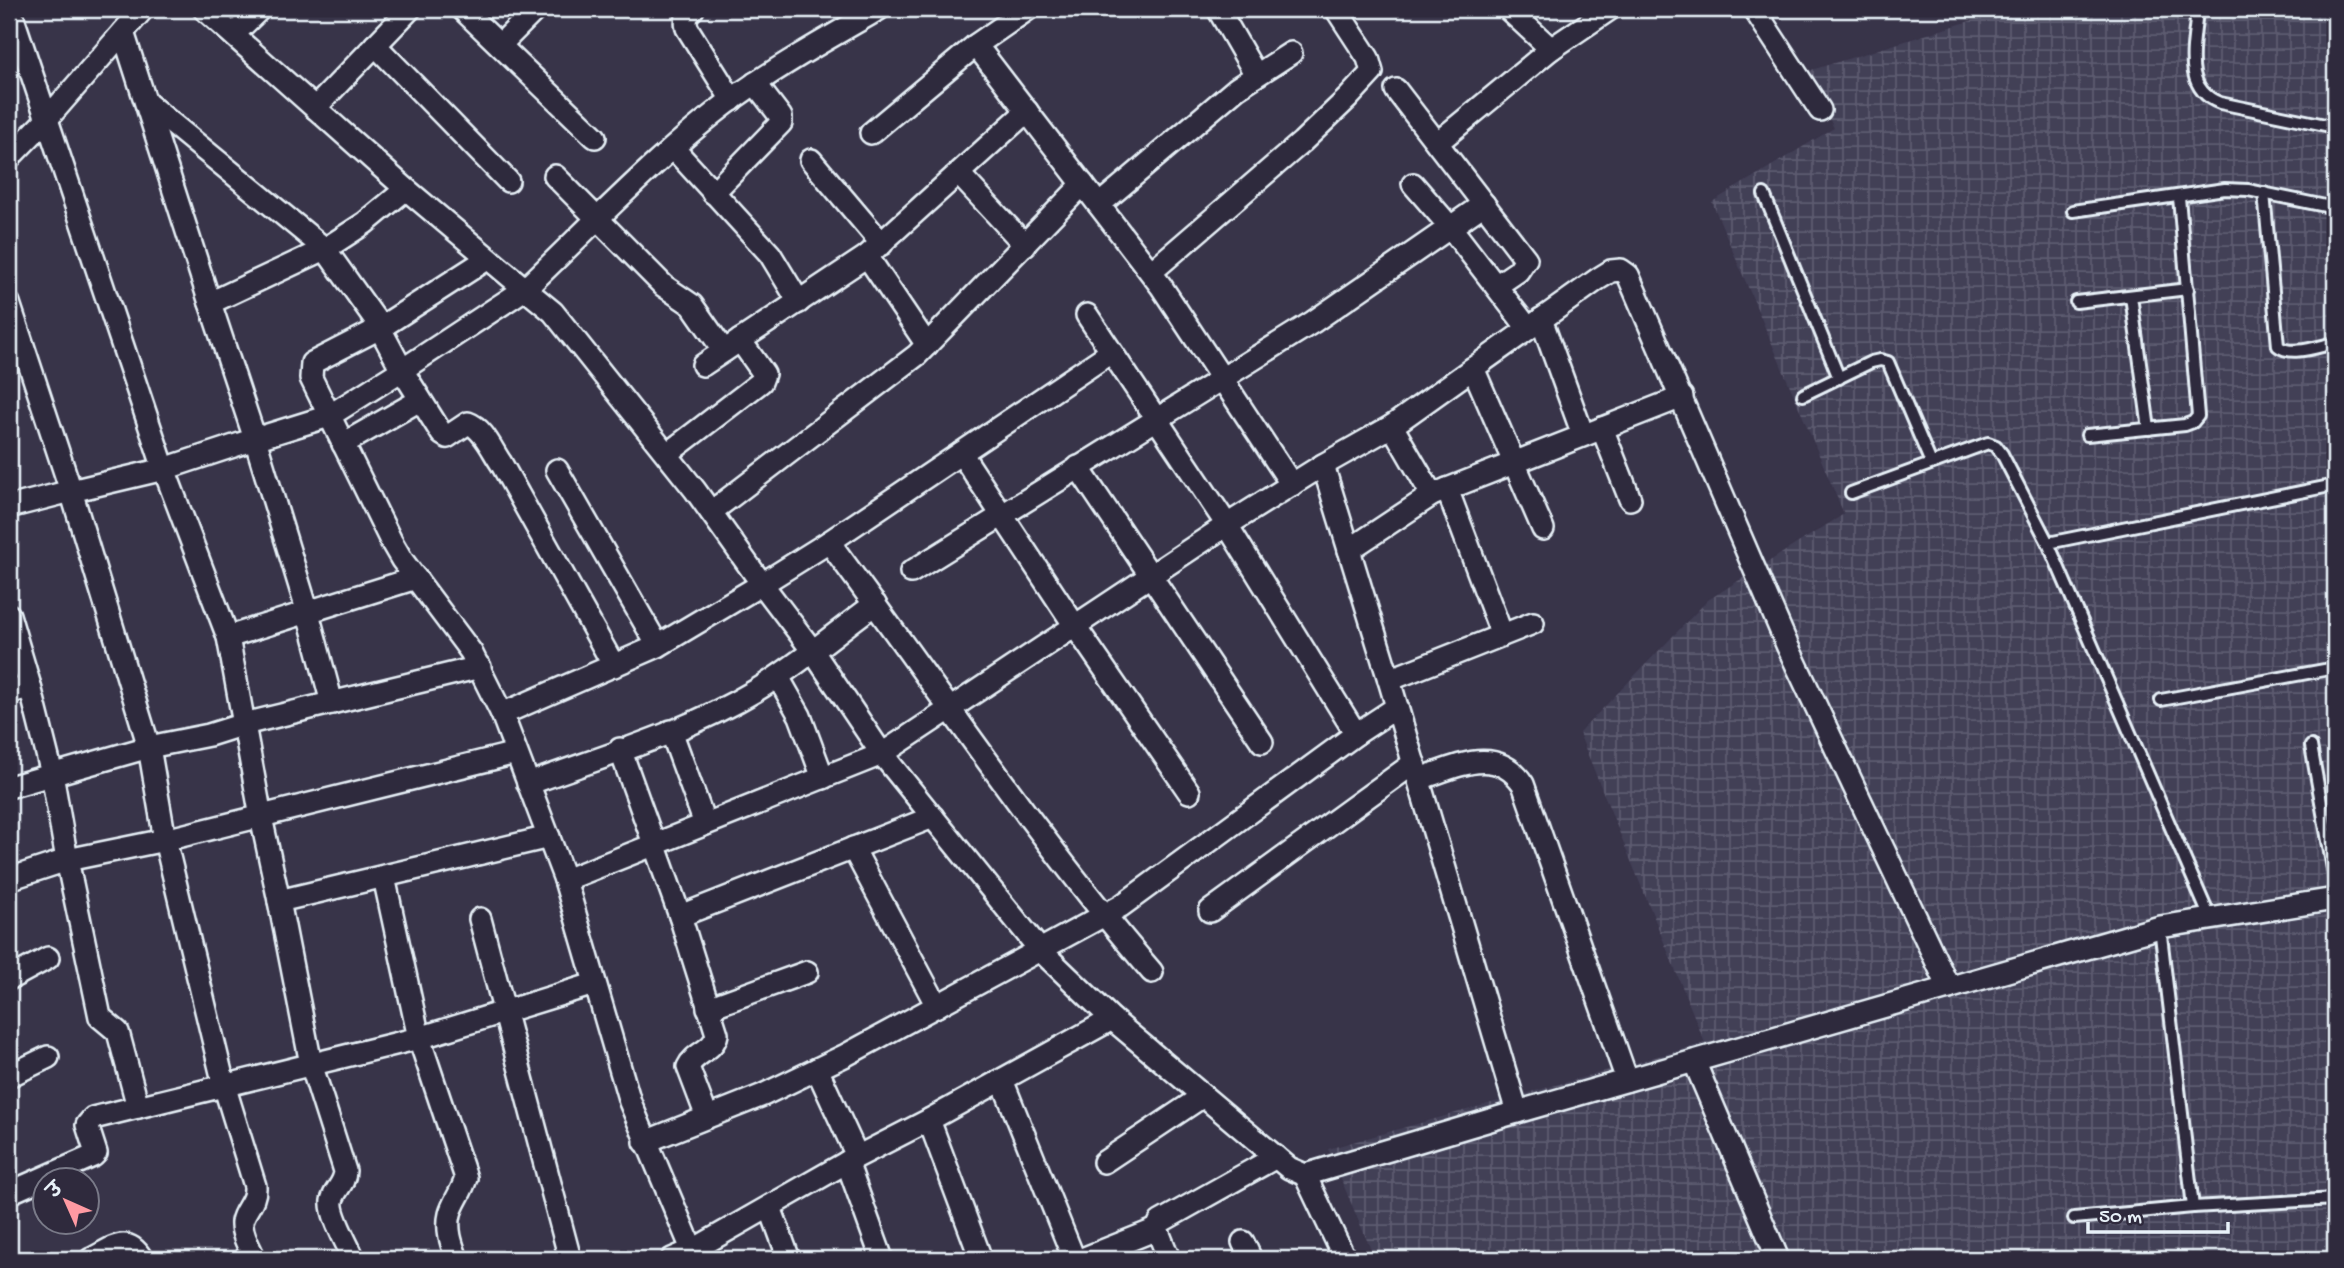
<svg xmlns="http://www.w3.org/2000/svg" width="2344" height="1268" font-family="'Gochi Hand','Playpen Sans Deva',sans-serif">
<defs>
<pattern id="industrial-grid" width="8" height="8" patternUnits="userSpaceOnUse" patternTransform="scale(1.75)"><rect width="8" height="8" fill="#423f57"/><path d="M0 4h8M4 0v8" fill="none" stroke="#5d5b70"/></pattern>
</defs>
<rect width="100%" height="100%" fill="#383449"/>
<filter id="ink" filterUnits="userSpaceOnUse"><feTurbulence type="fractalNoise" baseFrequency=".0143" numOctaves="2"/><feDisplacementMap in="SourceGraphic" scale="14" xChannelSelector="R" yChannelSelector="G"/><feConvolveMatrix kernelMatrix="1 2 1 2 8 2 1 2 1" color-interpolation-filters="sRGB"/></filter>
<g filter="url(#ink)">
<!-- industrial -->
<path fill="url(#industrial-grid)" d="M2009,9H2335V1259H1375L1328,1149L1705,1043L1579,733L1708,600L1844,514L1712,202L1834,128L1805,72Z"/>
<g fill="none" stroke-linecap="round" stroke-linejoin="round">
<defs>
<g id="lane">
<path d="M2197,9C2195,43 2180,88 2220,103L2335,127"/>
<path d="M2264,193L2278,346C2291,357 2319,346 2335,343"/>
<path d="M1764,194L1839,378"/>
<path d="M2073,211L2225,189L2248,190L2335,208"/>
<path d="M2131,296L2149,429"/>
<path d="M2076,302L2188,289"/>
<path d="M1803,395L1871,362L1880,360L1888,362L1931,463"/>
<path d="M2087,435L2185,425L2193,422L2198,416L2179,197"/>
<path d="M1851,493L1988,443L1996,446L2002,454L2048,543"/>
<path d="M2161,700L2335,668"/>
<path d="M2311,746L2335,880"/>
<path d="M2210,918L2048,543L2335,485"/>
<path d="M2160,927L2193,1207"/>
<path d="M2074,1218L2193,1207L2335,1199"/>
</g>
<g id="street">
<path d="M10,9L164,469L255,439L210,303"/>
<path d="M462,9L595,137"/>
<path d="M693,9C686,15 685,20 687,28L732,100"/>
<path d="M879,9C830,37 780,65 734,98C661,152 591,226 525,289L553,312L695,490L762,584L829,542L1111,352"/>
<path d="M1218,9L1256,75"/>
<path d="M1508,9L1551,49"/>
<path d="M1754,9L1820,110"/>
<path d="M123,32L210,303L325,249L375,319L402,370L525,289L406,189L204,9"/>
<path d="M234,34L260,9"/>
<path d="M375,45L508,181"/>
<path d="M500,45L536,9"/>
<path d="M976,45L1161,286L1292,485"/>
<path d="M1396,90L1526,259L1518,271L1496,286"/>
<path d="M148,104L325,249L365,223L406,189"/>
<path d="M315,108L410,9"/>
<path d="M871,133L976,45L1028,9"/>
<path d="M1437,143L1551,49L1610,9"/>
<path d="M674,149L770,254L799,302"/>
<path d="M9,158L47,119L143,9"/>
<path d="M811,160L882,244"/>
<path d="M959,174L1025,245"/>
<path d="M555,176L664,286L692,305L724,351"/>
<path d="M1413,184L1451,228L1528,328"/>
<path d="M713,193L781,123V117L755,83"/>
<path d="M1099,205L1237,88L1291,53"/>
<path d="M867,256L927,345"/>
<path d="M487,259L380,328L312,363L311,378L391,541L402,560L471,652L502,714L565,880L630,1102L696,1259"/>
<path d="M1151,272L1302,142L1348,98L1372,72L1368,58L1336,9"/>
<path d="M9,303L71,491L9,507"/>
<path d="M1087,315L1227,525L1323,465L1392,426L1598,279L1611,271L1621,270L1628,275L1788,647L1949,988"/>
<path d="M1541,319L1583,435"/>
<path d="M703,365L867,256L1027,111"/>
<path d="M1473,368L1543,529"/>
<path d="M1392,426L1432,495"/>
<path d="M1602,428L1630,499"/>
<path d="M343,444L420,400"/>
<path d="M961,453L1075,626L1189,792"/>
<path d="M667,454L761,382L764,374L740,340"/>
<path d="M1323,465L1389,680L1517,1112"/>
<path d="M1078,467L1262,742"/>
<path d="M557,470L658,646"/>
<path d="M1447,489L1502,635"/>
<path d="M711,512L917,355L1083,184"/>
<path d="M829,542C936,686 1035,836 1152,972"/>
<path d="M1349,550L1432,495L1682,397"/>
<path d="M911,572L1313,322L1484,204"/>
<path d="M9,615L30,686"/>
<path d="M228,637L416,578"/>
<path d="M778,677L800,716L823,778"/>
<path d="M1389,680L1533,623"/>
<path d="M9,693L30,686L52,774L67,860L100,1017L118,1032L138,1107"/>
<path d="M332,703L308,613L255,439L329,416L402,370L442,434L447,437L468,423C483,428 492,450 501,463L614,666"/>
<path d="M502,714L658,646L762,584L812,650L882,754L1227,525L1356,734L1121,906L846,1055L763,1095L645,1142"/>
<path d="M671,731L705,824"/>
<path d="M1356,734L1397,707"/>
<path d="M620,749L680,916L717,1034C714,1051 695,1052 688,1067L707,1117"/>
<path d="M1419,779C1456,767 1496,744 1523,784L1627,1080"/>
<path d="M528,784C604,756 685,733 755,691C797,666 835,633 875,604"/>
<path d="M9,787L149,747L209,735L244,724L480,667"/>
<path d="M853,848L937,1006"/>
<path d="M384,877L419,1038L466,1178C462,1192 453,1202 450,1214C446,1230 452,1245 457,1259"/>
<path d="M9,879L67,860L165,840L516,753"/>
<path d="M565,880L882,754L1040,950L1112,1019"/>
<path d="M1210,911L1414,763"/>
<path d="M680,916L933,817"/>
<path d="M480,919L570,1259"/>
<path d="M9,979L48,958"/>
<path d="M708,1008L807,972"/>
<path d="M1694,1061L1778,1259"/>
<path d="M817,1069L857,1156"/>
<path d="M9,1076L48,1057"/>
<path d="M1002,1080L1074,1259"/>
<path d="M929,1120L981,1259"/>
<path d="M847,1162L882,1259"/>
<path d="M1104,1162L1203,1096"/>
<path d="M1305,1175L1345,1259"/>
<path d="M9,1193L93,1156L96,1153L87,1125L93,1118L419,1038L594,984"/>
<path d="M770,1207L789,1259"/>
<path d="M1243,1242L1251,1259"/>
<path d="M91,1259C112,1249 127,1233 142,1259"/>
<path d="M255,1259C250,1249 241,1234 242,1222C244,1209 256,1203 255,1186L224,1085L165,840L149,747L71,491L164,469L228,637L261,817L279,901"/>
<path d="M354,1259C348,1246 330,1214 332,1201C334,1190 345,1184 345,1171L311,1064L279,901L549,837"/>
<path d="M672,1259L693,1250L847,1162L929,1120L1112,1019L1289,1168L1305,1175L1517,1112L2160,927L2335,899"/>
<path d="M1082,1259L1157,1229"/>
<path d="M1169,1259L1157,1229L1160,1222L1276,1157"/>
</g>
</defs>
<!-- lane casing -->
<use href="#lane" stroke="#e8f1f8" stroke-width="16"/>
<!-- street casing -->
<use href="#street" stroke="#e8f1f8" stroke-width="26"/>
<!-- lane -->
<use href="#lane" stroke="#2f2a3d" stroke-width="10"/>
<!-- street -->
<use href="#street" stroke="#2f2a3d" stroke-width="21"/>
</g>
</g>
<!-- margin -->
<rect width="2344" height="1268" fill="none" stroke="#2f2a3d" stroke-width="35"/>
<rect x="18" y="18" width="2309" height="1233" fill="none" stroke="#e8f1f8" stroke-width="2.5" filter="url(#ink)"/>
<!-- north arrow -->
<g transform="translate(66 1201) rotate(315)"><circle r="33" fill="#2f2a3d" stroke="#797a88" stroke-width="2"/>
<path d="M0-5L12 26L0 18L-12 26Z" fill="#ff9aa2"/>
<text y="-10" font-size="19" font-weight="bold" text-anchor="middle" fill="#e8f1f8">उ</text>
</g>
<!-- scale -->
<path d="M2088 1222v10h140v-10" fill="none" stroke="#e8f1f8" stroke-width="3.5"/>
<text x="2099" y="1222" font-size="21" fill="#e8f1f8" stroke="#2f2a3d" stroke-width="5" paint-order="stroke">50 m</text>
</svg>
